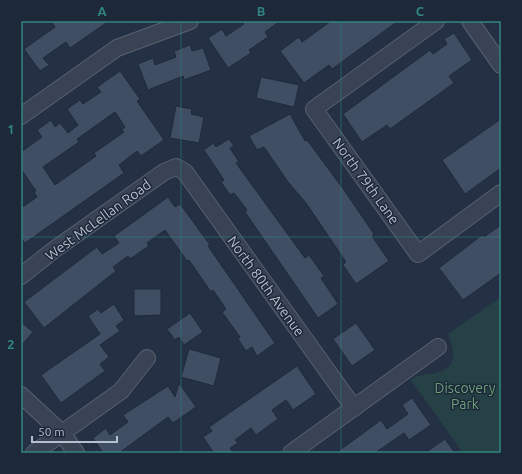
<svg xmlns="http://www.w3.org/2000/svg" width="522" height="474" font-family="Ubuntu,sans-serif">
<rect width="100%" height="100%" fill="#243144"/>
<!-- green -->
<path fill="#264145" d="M501,297V453H463L411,380C419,374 426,375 436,373C458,368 455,351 448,334Z"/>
<!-- building -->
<g fill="#404e64" stroke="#1f2a3b" fill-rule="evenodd">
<path d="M51,21H109L70,48L66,42L43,58L49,65L40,71L24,49L55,27Z"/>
<path d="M241,21H280L265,32L268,37L249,50L251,53L228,68L208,38L222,29L226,36L244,24Z"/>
<path d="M331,21H398L332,69L329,65L304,83L280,51L299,37L302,42Z"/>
<path d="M454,33L472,60L449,76L454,83L390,129L387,125L362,142L343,114L430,50L433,54L447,44L444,39Z"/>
<path d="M190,45L192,51L203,48L211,70L184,80L183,76L148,90L138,64L153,58L155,65L176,57L174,51Z"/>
<path d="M120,71L140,99L137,101L164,140L141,156L137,151L119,165L124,173L25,243L21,238V208L37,197L34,192L36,191L21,169V152L42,137L37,130L51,120L55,127L60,123L68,133L78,125L67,109L80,100L83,104L101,92L97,87ZM115,112L125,127L122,130L124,132L94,153L96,156L55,185L43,167L79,142L77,139Z"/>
<path d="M261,77L299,85L294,107L256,98Z"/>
<path d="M176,106L192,109L191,114L204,117L199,143L170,138Z"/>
<path d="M290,114L305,141L307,140L344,190L374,234L372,236L389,261L356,284L343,265L346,262L306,203L288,182L264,147L257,150L249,136Z"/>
<path d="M501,119V168L465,194L442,160Z"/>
<path d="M229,139L234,146L230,148L239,162L236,163L305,258L309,255L324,276L321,278L338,304L318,318L245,212L247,210L234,193L230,195L221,182L224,180L204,150L213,143L216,147Z"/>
<path d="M168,197L175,207L180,204L194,223L210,245L208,246L275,343L257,356L252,347L246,351L238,339L240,337L222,312L226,309L213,290L211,292L189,260L187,261L165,230L147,243L149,246L130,259L128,256L113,267L116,271L44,328L24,302L97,247L102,254L119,243L114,236Z"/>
<path d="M501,225V273L463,300L439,268L482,235L484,237Z"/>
<path d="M134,289H161V315L134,316Z"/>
<path d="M114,304L124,320L116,326L120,331L100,345L109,357L100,364L105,371L61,403L41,375L100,334L88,316L98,309L101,313Z"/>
<path d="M190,313L203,332L184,345L179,337L175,340L167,329Z"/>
<path d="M21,322L33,332L21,346Z"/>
<path d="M356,323L375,350L352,366L333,339Z"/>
<path d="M189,349L221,358L214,386L181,377Z"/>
<path d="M297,366L316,394L293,410L286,400L272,410L278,419L256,435L251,428L235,440L238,443L230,448L233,453H214L203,437L212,431L209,427Z"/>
<path d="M179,383L196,407L173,423L168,417L119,453H103L93,438L106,428L110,435L128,422L123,415L168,386L175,397Z"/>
<path d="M412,398L431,425L409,440L404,433L375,453H336L381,420L387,429L408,414L402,405Z"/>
<path d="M445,439L455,453H425Z"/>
</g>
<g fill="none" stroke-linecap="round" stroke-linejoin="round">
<defs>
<g id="minor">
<path d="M436,21L314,109L418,254L501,193"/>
<path d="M470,21L501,65"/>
<path d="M21,116L117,48L190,21"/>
<path d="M21,276L55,249L164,172L176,167L185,172L354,408"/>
<path d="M21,395L62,433L76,453"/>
<path d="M34,453L121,391L147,358"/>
<path d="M291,453L438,347"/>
</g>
</defs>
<!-- minor casing -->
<use href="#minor" stroke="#576171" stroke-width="18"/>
<!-- minor -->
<use href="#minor" stroke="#394353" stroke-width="16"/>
</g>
<!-- grid -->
<path fill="none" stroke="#308581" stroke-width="1" stroke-opacity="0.55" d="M181,21V453M341,21V453M21,237H501"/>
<g text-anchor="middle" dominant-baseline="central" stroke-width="3" stroke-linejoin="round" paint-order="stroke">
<!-- street labels -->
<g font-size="14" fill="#b6bfcd" stroke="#1d2839">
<text transform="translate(366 181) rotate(54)">North 79th Lane</text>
<text transform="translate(98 220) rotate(-36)">West McLellan Road</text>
<text transform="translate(266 286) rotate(54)">North 80th Avenue</text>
</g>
<!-- park labels -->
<g font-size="14" fill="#6ba078" stroke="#1d2839">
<text x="465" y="388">Discovery<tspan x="465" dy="16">Park</tspan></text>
</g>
</g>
<!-- border -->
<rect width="522" height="474" fill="none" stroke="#1d2839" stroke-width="44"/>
<!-- scale -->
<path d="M32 436v6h85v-6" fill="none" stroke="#b6bfcd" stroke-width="2"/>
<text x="38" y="436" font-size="12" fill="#b6bfcd" stroke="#1d2839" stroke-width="3" paint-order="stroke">50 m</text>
<rect x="22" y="22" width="478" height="430" fill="none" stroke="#308581" stroke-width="1.5"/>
<g font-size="13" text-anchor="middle" font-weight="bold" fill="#308581">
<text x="102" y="16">A</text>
<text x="261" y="16">B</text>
<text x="420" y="16">C</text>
<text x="11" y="134">1</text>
<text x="11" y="349">2</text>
</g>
</svg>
